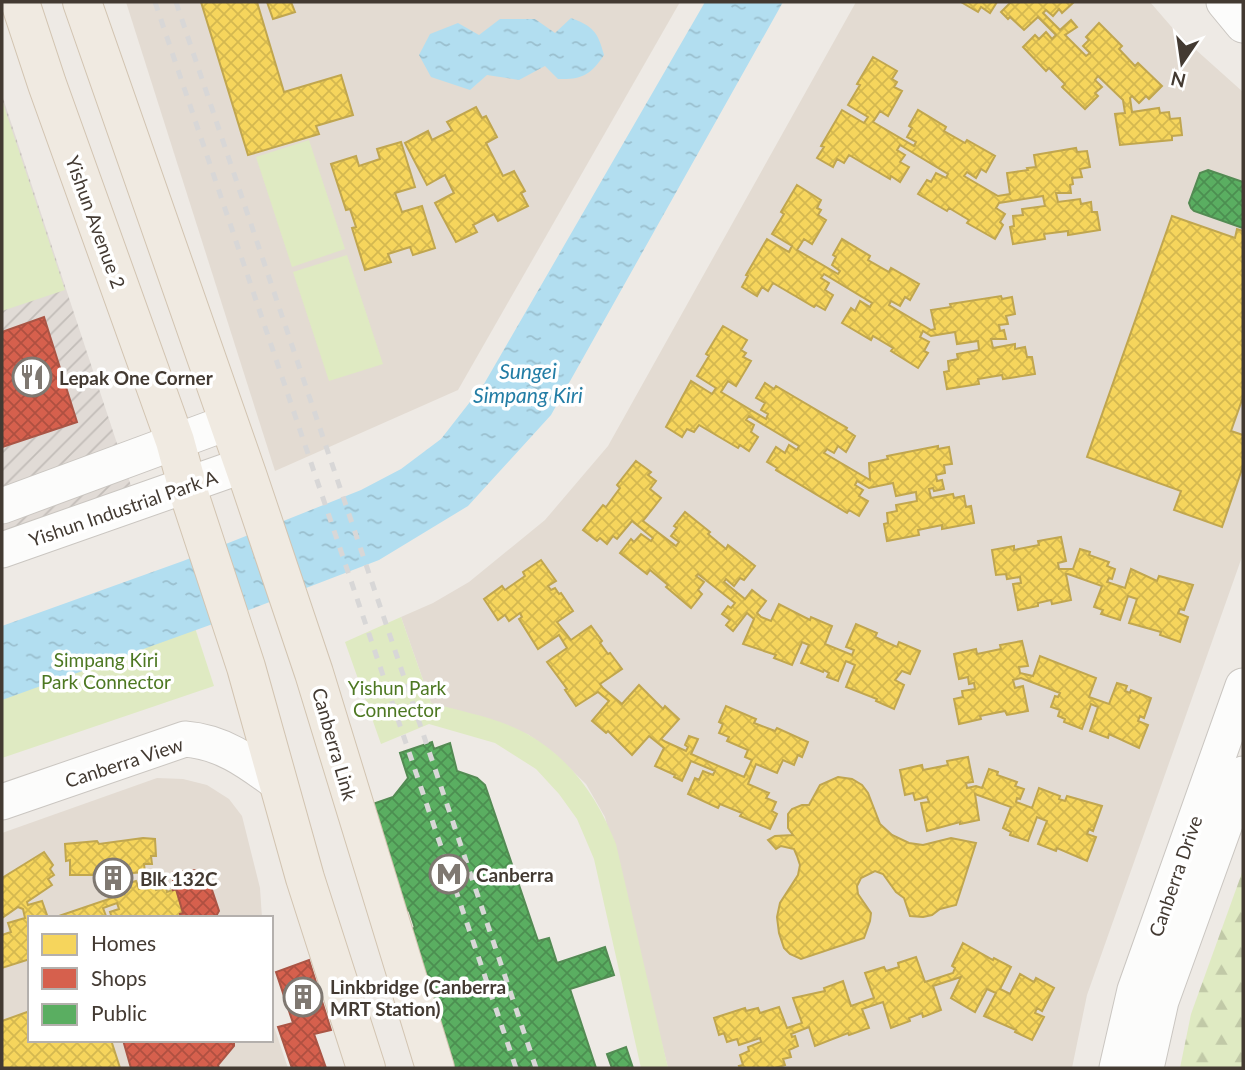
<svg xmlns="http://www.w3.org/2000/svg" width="1245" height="1070" font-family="Lato,sans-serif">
<defs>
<pattern id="industrial-furrows" width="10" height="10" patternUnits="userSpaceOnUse" patternTransform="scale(1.75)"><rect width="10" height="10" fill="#e1dbd6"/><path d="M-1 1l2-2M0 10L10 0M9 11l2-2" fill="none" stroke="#c2bdb8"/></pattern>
<pattern id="forest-firs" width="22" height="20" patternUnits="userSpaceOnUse" patternTransform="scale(1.75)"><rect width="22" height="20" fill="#dfeac2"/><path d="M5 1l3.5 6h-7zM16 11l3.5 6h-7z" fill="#c1c9a7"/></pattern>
<pattern id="water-ripples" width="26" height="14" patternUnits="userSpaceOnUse" patternTransform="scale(1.75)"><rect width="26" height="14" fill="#b2def0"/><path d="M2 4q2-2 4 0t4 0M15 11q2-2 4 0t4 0" fill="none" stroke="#9abfce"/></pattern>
<pattern id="homes-cross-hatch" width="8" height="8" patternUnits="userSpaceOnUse" patternTransform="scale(1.75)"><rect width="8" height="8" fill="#f6d55c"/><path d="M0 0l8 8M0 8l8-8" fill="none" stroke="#d4b850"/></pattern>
<pattern id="shops-cross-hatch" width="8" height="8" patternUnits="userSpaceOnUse" patternTransform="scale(1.75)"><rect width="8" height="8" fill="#d6604d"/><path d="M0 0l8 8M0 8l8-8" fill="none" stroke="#af5041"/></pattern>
<pattern id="public-cross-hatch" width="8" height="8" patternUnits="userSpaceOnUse" patternTransform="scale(1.75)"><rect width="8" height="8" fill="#5aae61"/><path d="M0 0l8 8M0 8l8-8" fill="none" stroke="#4c8f51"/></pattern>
</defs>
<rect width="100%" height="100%" fill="#eeeae5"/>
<!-- residential -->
<g fill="#e3dbd2">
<path d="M126,2H680L458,390L275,471Z"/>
<path d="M856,2H1150L1176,32L1243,92V554L1087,995L1072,1068H668L605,817L586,784L554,753L529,735L504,724L431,703L401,617L433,603L469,582L545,520L608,446Z"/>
<path d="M157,778L183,779L207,785L229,799L242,816L260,888L262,918H30V1040H271V1018L288,1068H2V833Z"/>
</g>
<!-- industrial -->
<path fill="url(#industrial-furrows)" d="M2,95L138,507L2,553Z"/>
<!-- green -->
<g fill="#dfeac2">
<path d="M2,100L65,290L2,311Z"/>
<path d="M309,140L345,249L292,267L256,157Z"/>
<path d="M347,255L383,364L329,381L293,272Z"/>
<path d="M183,591L214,686L2,758V652Z"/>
<path d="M401,617L431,703C463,712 500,718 529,735C573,761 598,799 616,844L668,1068H641L594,859L577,819L559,794L536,769L495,743L429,724L381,744L345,642Z"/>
</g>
<!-- forest -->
<path fill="url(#forest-firs)" d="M1243,870V1068H1180L1191,1014Z"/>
<!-- water -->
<g fill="url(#water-ripples)">
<path d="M705,2H783L551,415L468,506L379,560L210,625L2,700V626L183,561L361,490L401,469L441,439L484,384Z"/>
<path d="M571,18C593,26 598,32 604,55C591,75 581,80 558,79L545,66L519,80L487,75L470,90L431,77L419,55L430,34L458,23L479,35L500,19H535L555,33Z"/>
</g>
<!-- homes -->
<g fill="url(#homes-cross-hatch)" stroke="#c0a64f" stroke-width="2">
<path d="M201,2H257L284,92L341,75L353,115L316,126L319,134L248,155Z"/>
<path d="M267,2H291L295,12L273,19Z"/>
<path d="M961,2H997L990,13L981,7L978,12Z"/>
<path d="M1011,2H1074L1062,13L1059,9L1053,16L1046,10L1043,13L1060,30L1071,20L1077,27L1065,35L1086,56L1090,53L1083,46L1089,40L1086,37L1099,23L1122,46L1119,49L1135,66L1138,63L1162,86L1149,99L1146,96L1139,103L1132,96L1130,98L1132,112L1159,108L1160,113L1169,112L1170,119L1180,118L1182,135L1172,136V140L1120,145L1115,114L1125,113L1123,100L1098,76L1095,80L1102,87L1095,93L1098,96L1085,109L1062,87L1065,84L1049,68L1046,71L1023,47L1035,35L1039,39L1046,32L1052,39L1056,35L1038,17L1024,30L1010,17L1008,19L1001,12Z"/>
<path d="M873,57L897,71L892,79L897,82L894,87L902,91L888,116L880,111L873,122L914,146L916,142L907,137L912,128L909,126L918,110L946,127L944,131L965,143L967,140L995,156L986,172L981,169L976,178L967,172L964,176L998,196L1010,194L1007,173L1028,170L1027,168L1036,167L1034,155L1076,148L1077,152L1087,151L1090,167L1080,169L1082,177L1072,178L1073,184L1070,185L1071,193H1056L1058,202L1080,199L1081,204L1091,202L1092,212H1097L1100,230L1068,235V231L1044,234L1045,239L1013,244L1010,227L1014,226L1013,216L1023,215L1022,209L1045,206L1043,196L999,203L996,208L1005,214L1000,222L1003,225L995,239L967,223L969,220L949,208L947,211L918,194L927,180L931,182L936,173L946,178L948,174L900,145L897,150L905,155L900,162L909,167L900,182L891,176L890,179L849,155L844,163L837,159L833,167L817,158L824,147L821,146L842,110L864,123L868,117L848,105L860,85L857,84Z"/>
<path d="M476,107L482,118L486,116L497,137L486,143L503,176L514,171L525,191L521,193L528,206L498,221L494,214L473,225L477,232L456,242L435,203L454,193L445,175L427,185L405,143L428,131L432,140L452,130L447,122Z"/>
<path d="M401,142L415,187L395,193L402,212L422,206L435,248L413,255L410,247L388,254L391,262L365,270L352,228L356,227L350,209L346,210L331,164L356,156L359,166L380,159L377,149Z"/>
<path d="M797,185L821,200L817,208L821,210L818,215L826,220L812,244L804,239L797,250L838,274L840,271L832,265L836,257L833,255L842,239L870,256L868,260L889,272L891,268L919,284L910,300L905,297L900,306L891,301L889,305L931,330L935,329L931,310L951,307L950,304L1001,296L1002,299L1012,297L1015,314L1006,316L1008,324L999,325L1000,331L1004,330L1006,339H991L993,348L1015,344V349L1025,347L1027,357H1032L1035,374L1003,379L1002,375L978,379L979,384L947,389L944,372L949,371L948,361L958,359L957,354L979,350L978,341L957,344L955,332L931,336L923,331L920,337L929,342L924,351L928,353L918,368L891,351L893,348L873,336L871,340L842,323L851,308L855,311L860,301L870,307L872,303L824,274L821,278L829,283L825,290L833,295L825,310L816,305L814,307L773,283L768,291L762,287L757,296L742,287L748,276L746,275L767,239L789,252L792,246L772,234L784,214L781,212Z"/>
<path d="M1172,216L1235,238L1237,229L1243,231V397L1231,431L1243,435V466L1222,527L1174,510L1181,491L1087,457Z"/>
<path d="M723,326L747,340L741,350L746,353L743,357L751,361L736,386L728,381L721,392L766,419L768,414L761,410L765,403L756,398L765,383L774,389L776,386L847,428L846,430L855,436L846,452L838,446L834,453L827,449L824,453L870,480L869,463L888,459L887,456L938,446V449L949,447L952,464L944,465L945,473L936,475L937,481L942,480L944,489L934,491L933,488L929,489L931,498L953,494L954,498L964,496L966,507L971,506L974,523L942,529V525L918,530L919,535L887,541L884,524L888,523L887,513L897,511L896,505L917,501L916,492L896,496L893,483L869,488L857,481L855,485L863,490L859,496L868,501L859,516L849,510L847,513L776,470L777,468L767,462L776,447L785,453L789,445L797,450L799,446L749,416L746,420L754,425L751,432L758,437L749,451L740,445L738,448L699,425L694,432L687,429L682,437L666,427L691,381L712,394L716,388L697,376L709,356L706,354Z"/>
<path d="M636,461L651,472L648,475L656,481L650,489L661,498L643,521L676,546L679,542L671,536L677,528L674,526L685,512L710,532L708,534L726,549L728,545L755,566L744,580L740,578L734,586L726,579L724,582L745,599L752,590L766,601L757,613L761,617L771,621L779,604L810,620L811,617L832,626L825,644L852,655L854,650L846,647L856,624L877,633L875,637L897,647L899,642L920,651L910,674L902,671L895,680L904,685L894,709L876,701L877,699L846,687L855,665L846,661L838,681L827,677L829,673L824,670L823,672L801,663L809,645L802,642L792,665L774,658L776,655L743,644L754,619L747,613L733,631L726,625L730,620L722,614L728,606L731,608L735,603L698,574L696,576L704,582L698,590L702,594L691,608L666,587L668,585L650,570L647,574L620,553L631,539L634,542L641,534L651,541L653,538L632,521L617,539L613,536L607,544L600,538L597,541L583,530L603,505L606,507L620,488L617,485Z"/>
<path d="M1061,537L1066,561L1058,563L1059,569H1073L1080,549L1090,552L1089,555L1109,562L1107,566L1115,569L1112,579L1109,578L1107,582L1125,588L1131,569L1157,581L1159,576L1193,585L1184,610L1180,609L1178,613L1188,617L1180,642L1160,635L1161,632L1129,623L1137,599L1128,596L1120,620L1101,614L1103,610L1094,607L1102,586L1068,574H1066L1071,600L1052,604L1051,600L1038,603V606L1018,610L1013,584L1021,583L1020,577L1007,579L1006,574L996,575L992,550L1014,546V550L1039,545L1038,541Z"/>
<path d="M541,560L556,581L548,586L551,590L555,588L559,594L561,593L573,611L557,622L571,640L591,626L602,641L600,643L608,654L610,653L622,669L600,684L603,688L622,704L639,685L663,709L665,706L679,719L661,739L666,742L686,751L688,747L685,745L689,736L698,739L691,754L744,777L752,760L745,757L748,750L727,741L729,737L719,733L723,724L719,722L726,706L756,719L754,723L775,731L777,728L808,742L802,757L798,755L794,765L783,760L777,773L756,764L748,784L769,793L766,798L776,802L772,811L777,814L770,829L740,816L742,813L720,804L718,808L688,794L695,778L699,780L703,771L713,775L715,771L691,761L682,781L674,777L675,775L655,766L664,748L649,736L632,755L608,731L606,733L592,721L609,701L598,692L576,706L565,690L567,689L547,662L567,648L559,635L538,649L519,619L522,617L520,613L509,621L505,615L498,620L484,599L502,586L505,590L525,576L523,572Z"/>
<path d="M1022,641L1028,666L1019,667L1020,673L1033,676L1040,656L1096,678L1089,697L1109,704L1117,683L1127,686L1125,691L1130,693L1131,690L1151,698L1144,718L1140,716L1138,721L1148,725L1139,748L1109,734L1108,738L1090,731L1098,707L1091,704L1082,729L1064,722L1065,719L1058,716L1060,710L1051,707L1055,696L1058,697L1060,693L1021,678L1013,680L1015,688L1023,686L1028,711L1007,715L1005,711L980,716L981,719L959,724L954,699L963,697L962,691L975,689L974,683L969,684L968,677L959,679L954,654L976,649L977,654L1001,649L1000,645Z"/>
<path d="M968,757L973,782L966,783L967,788L976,786L982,788L989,769L998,772L997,775L1017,782L1015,786L1024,789L1020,799L1017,798L1016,802L1032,808L1039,788L1060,796L1059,799L1065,801L1067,796L1102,806L1093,831L1089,829L1087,834L1096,837L1087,861L1057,848L1056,851L1038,844L1047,821L1037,817L1028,841L1010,835L1011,832L1003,828L1011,807L975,794L979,820L960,824V822L927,831L921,803L929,802L927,797L915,800L913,793L905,795L900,770L922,765L923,770L948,765L947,761Z"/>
<path d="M838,777L852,779L862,785L868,793L880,824L892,835L909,843L923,845L951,838L976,843L956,905L940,909L932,915L923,917L910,916L904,898L896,892L883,874L875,871L861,878L857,886L858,894L871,913L870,921L864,938L801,959L790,954L784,948L779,933L777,917L780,903L798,875L800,865L797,856L794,849L781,846L776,849L768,840L775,836L793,835L788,828V814L792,809L802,805H809L820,785Z"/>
<path d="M143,838L155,839L156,856H151L152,864H144L145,872L119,874L117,880L119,886L136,881L139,889L154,883L156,890L166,887L167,892L176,889L183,913L180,914L181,918H112L110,912L119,909L117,903L103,908L106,916L102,918H53L112,898L115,895L107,875H70V860L66,861L65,844L97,841L99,844Z"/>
<path d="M44,852L53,865L50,869L54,875L48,879L52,885L27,902L28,905L42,901L48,918H30V959L2,968V935L11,932L8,923L25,918L23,909L18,907L2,918V878Z"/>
<path d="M963,943L993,960L994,958L1011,967L1000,989L1010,994L1020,974L1034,982L1036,978L1054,988L1042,1011L1037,1008L1035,1013L1044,1017L1032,1040L1015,1032L1016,1030L984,1016L996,993L987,989L975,1012L951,998L961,977L933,986L941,1010L923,1017L922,1013L909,1018L910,1021L891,1028L883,1002L862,1009L869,1028L849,1035L848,1033L815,1046L809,1027L791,1034L792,1037L795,1036L798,1046L789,1050L791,1057L783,1059L785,1065L775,1068H740L739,1066L743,1065L740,1055L749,1051L748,1047L761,1042L760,1038L739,1045L737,1039L727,1042L724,1033L719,1035L714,1018L745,1008L746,1011L758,1008L760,1013L779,1007L787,1028L802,1023L793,998L825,991L824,988L843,981L851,1006L874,998L865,973L884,967L886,971L899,967L898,963L916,957L925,982L953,973L955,968L952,966Z"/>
<path d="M30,1011V1040H111L120,1068H2V1021Z"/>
</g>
<!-- shops -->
<g fill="url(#shops-cross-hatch)" stroke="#aa5545" stroke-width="2">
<path d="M44,317L77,422L2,447V332Z"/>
<path d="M197,870L207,875L219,911L215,918H181L180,914L183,913L176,889L173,890V872Z"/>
<path d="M309,960L331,1030L314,1034L326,1068H292L278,1027L293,1023L276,972Z"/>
<path d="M123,1040H234V1046L218,1065L219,1068H131Z"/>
</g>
<!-- public -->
<g fill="url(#public-cross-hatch)" stroke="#538b53" stroke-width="2">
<path d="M1208,170L1243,182V228L1194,211L1191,208L1189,203L1200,173Z"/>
<path d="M432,742L434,749L450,743L457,771L477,778L485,785L538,941L549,938L557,963L605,947L614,975L570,989L596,1068H447L410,929L415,928L409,910L395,915L373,804L393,797L408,778L400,753Z"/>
<path d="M626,1047L633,1068H612L607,1054Z"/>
</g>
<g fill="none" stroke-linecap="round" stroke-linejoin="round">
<defs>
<g id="minor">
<path d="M1224,2L1243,25"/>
<path d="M2,506L229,422"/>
<path d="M2,550L244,465"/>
<path d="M2,802L185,739C223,742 249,762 279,784"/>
<path d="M1117,1068L1135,990L1243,686"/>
<path d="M1146,1068L1161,1001L1243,774"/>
</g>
<g id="major">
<path d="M20,2L47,84L175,441L191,500L246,667L305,878L366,1068"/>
<path d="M82,2L248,477L314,673L435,1068"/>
</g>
</defs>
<!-- minor casing -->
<use href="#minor" stroke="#cac6c1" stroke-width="37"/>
<!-- major casing -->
<use href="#major" stroke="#d2c4b1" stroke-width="40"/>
<!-- minor -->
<use href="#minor" stroke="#fcfcfb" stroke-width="35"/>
<!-- major -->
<use href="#major" stroke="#f0eae1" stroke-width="38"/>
<!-- rail -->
<g stroke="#d8d7d7" stroke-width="5" stroke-dasharray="9 9" stroke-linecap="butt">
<path d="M155,2L516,1068"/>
<path d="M176,2L536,1068"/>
</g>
</g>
<!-- icons -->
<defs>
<symbol id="restaurant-ring" viewBox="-11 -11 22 22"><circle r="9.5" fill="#fff" stroke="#7f7871" stroke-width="1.5"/><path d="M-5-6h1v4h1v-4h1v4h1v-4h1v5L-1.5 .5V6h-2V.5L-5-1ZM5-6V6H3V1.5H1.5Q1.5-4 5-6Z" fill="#7f7871"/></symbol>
<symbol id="metro-ring" viewBox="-11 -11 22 22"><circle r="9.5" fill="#fff" stroke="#7f7871" stroke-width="1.5"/><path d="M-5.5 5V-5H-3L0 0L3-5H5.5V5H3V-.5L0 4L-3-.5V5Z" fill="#7f7871"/></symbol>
<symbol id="building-ring" viewBox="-11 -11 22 22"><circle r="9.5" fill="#fff" stroke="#7f7871" stroke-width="1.5"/><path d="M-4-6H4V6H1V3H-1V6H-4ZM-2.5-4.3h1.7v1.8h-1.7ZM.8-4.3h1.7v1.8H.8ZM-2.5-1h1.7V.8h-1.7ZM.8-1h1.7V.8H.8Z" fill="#7f7871"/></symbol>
</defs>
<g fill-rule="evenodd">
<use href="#restaurant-ring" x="10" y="355" width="44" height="44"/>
<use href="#metro-ring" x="427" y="852" width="44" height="44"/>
<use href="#building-ring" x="91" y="856" width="44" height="44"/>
<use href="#building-ring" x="281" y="975" width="44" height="44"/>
</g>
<g text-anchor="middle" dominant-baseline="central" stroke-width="7" stroke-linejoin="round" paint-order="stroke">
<!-- street labels -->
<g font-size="19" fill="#433a32" stroke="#fff">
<text transform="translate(96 222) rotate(70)">Yishun Avenue 2</text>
<text transform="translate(123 508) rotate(-19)">Yishun Industrial Park A</text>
<text transform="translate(335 744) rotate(74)">Canberra Link</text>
<text transform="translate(124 762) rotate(-18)">Canberra View</text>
<text transform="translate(1175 876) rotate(-71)">Canberra Drive</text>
</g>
<!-- poi labels -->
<g font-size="19" font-weight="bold" fill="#433a32" stroke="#fff" text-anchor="start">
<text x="59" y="377">Lepak One Corner</text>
<text x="476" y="874">Canberra</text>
<text x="140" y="878">Blk 132C</text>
<text x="330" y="986">Linkbridge (Canberra<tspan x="330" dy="22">MRT Station)</tspan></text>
</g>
<!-- park labels -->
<g font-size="19" fill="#4d7822" stroke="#fff">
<text x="106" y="659">Simpang Kiri<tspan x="106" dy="22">Park Connector</tspan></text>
<text x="397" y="687">Yishun Park<tspan x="397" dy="22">Connector</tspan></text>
</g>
<!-- water labels -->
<g font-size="21" font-style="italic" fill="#237da5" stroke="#fff">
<text x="528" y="370">Sungei<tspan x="528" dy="24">Simpang Kiri</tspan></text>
</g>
</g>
<!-- border -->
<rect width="1245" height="1070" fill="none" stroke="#433a32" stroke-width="7"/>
<!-- legend -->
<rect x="28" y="916" width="245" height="126" fill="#ffffff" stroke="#b4b0ad" stroke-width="2"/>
<rect x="42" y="934" width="35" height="21" fill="#f6d55c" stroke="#b4b0ad" stroke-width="2"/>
<text x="91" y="951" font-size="21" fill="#433a32">Homes</text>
<rect x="42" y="968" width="35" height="21" fill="#d6604d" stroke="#b4b0ad" stroke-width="2"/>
<text x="91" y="986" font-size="21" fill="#433a32">Shops</text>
<rect x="42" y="1004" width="35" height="21" fill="#5aae61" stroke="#b4b0ad" stroke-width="2"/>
<text x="91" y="1021" font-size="21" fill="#433a32">Public</text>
<!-- north arrow -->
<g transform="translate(1182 63) rotate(193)" stroke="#ffffff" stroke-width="5" paint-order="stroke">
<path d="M0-5L12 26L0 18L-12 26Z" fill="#433a32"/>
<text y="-10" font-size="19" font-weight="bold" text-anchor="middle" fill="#433a32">N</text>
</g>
</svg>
